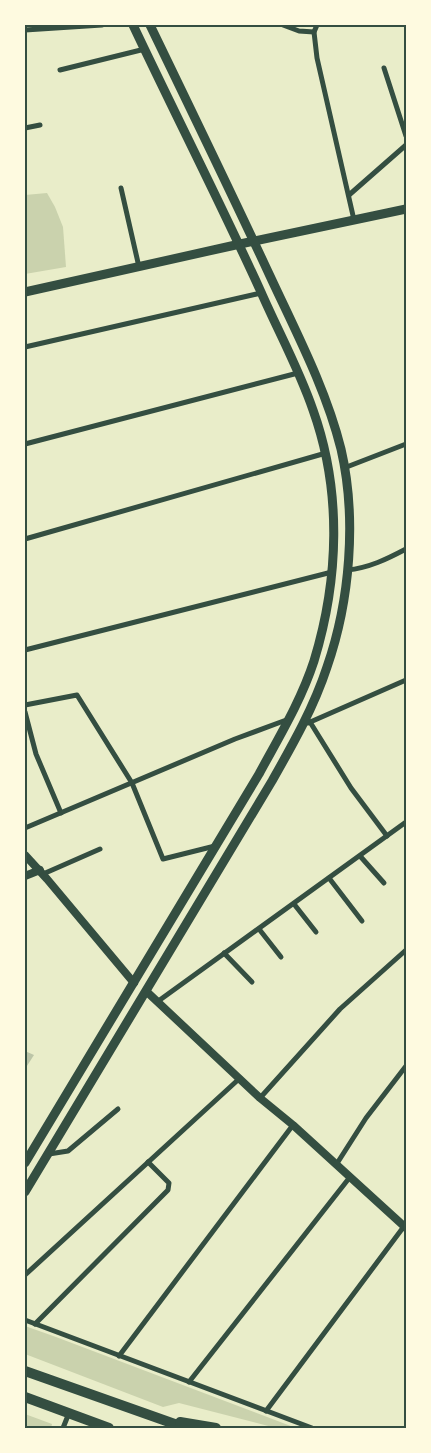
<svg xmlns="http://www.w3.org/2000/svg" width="431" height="1453" font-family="Arial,sans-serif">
<rect width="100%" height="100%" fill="#e9edc9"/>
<!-- green -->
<g fill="#cad2ad">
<path d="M47,193L55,207L63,227L66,267L25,274V195Z"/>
<path d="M25,1326L56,1337L296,1428H276L179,1403L163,1407L25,1354Z"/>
<path d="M25,1414L52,1424L51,1428H25Z"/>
</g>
<!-- building -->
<path fill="#bcc5a7" d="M25,1051L34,1055L25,1069Z"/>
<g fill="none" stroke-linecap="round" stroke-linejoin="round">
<!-- minor -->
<g stroke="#344e41" stroke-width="5">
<path d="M283,25L299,31L314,32"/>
<path d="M317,25L314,32L317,58L354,220"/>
<path d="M25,30L102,25"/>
<path d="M384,68L406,136"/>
<path d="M60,70L145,49"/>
<path d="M25,128L40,125"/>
<path d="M121,188L139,267"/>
<path d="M349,195L406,145"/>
<path d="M25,347L261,293"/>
<path d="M25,444L298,373"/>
<path d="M344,468L406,444"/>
<path d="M25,539L326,453"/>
<path d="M347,570C369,568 387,559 406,549"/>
<path d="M25,650L332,572"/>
<path d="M25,705L77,695L132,783L163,859L215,846"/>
<path d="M25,712L36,754L61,813"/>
<path d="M310,722L351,788L387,836"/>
<path d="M308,723L406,680"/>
<path d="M25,828L235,739L289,719"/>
<path d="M360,856L384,883"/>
<path d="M43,874L100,849"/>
<path d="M329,878L362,921"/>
<path d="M294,904L316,932"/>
<path d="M259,929L281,957"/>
<path d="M224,953L252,982"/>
<path d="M157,1002L406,822"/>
<path d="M260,1098L340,1009L406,950"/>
<path d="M49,1154L68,1151L118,1109"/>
<path d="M336,1165L366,1118L406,1066"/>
<path d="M25,1275L240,1078"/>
<path d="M25,1320L312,1428"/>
<path d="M35,1324L168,1190L169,1183L148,1162"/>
<path d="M119,1356L293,1125"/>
<path d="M189,1382L350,1177"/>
<path d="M266,1411L405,1225"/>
<path d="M63,1428L69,1413"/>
</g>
<!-- tertiary -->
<g stroke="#344e41" stroke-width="8">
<path d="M25,855L47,879L134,983"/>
<path d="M25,876L40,870"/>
<path d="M146,991L260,1098L293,1125L406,1228"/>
</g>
<!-- secondary -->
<g stroke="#344e41" stroke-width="9">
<path d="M25,292L240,244L406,209"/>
<path d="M25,1163L259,774C279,737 301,701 314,661C339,579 342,491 313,410C299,369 278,331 261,292C220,202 175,114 133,25"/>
<path d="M25,1192L272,781C293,744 314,707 327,667C350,601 357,518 341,449C326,389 296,332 270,276C231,192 190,108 150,25"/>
</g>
<!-- primary -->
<g stroke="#344e41" stroke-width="10">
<path d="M25,1371L186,1428"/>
<path d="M25,1397L109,1428"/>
<path d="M180,1422L216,1428"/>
</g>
</g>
<!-- border -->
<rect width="431" height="1453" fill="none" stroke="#fefae0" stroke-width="52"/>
<rect x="26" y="26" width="379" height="1401" fill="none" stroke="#344e41" stroke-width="2"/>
</svg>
